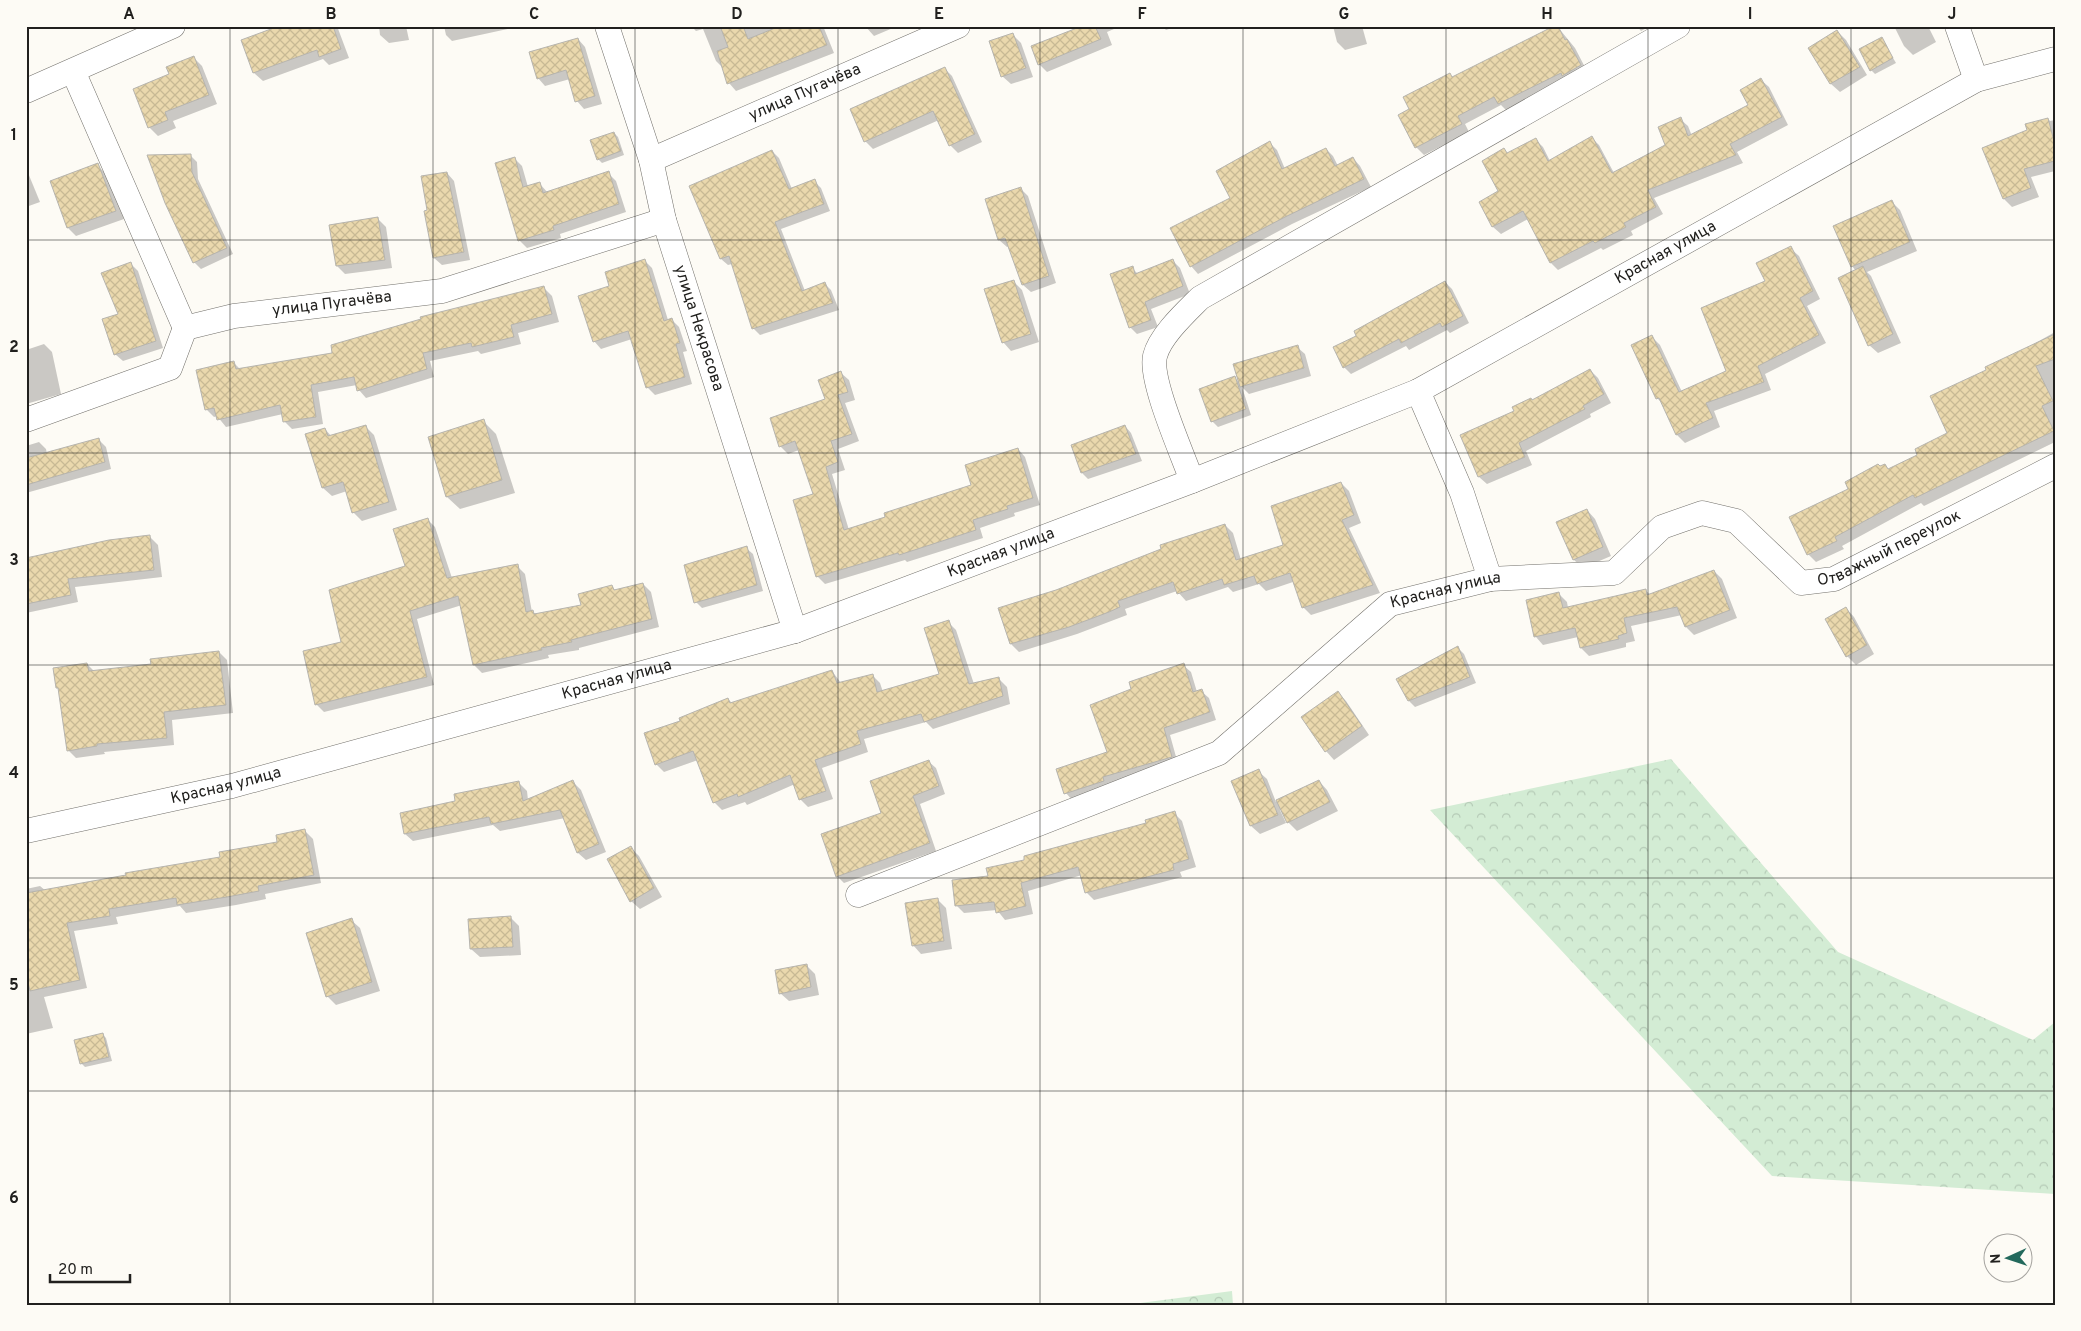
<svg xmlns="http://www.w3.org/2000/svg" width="2081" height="1331" font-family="Overpass,sans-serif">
<defs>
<pattern id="forest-crowns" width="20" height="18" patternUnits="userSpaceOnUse" patternTransform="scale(1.25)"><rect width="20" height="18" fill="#d3ecd4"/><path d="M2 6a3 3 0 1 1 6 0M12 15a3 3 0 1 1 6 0" fill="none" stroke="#b5cab6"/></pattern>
<pattern id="building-cross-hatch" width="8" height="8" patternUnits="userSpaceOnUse" patternTransform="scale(1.25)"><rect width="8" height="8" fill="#ead8ad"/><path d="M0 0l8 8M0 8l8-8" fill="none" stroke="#c8b994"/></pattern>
</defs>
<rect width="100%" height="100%" fill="#fdfbf5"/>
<!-- forest -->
<g fill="url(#forest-crowns)">
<path d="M1671,759L1838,952L2033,1040L2055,1022V1194L1772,1176L1430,810Z"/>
<path d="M1232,1291L1233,1305H1125Z"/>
</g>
<!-- shadow -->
<g fill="#0003">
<path d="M282,26H337L349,58L329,65L323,59L263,81L254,73L243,41Z"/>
<path d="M379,26H406L409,40L389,43L380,35Z"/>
<path d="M444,26H521L452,41L446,35Z"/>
<path d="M691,26H823L834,53L736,91L729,83L724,69L716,61L703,29L696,31Z"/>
<path d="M865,26H892L893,28L874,36Z"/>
<path d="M1074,26H1121L1107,32L1112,45L1047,72L1039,64L1076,30Z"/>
<path d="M1162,26H1178L1166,30Z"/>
<path d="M1333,26H1362L1367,44L1345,50L1337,42Z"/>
<path d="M1557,26L1575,48L1588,73L1507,111L1501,105L1465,124L1469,132L1424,155L1416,147L1411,110L1450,75L1453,78Z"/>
<path d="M1637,26H1650L1641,31Z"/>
<path d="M1894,26H1928L1936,42L1913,55L1904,46Z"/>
<path d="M1837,31L1846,40L1867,75L1840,92L1831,84L1810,48Z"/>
<path d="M1013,35L1021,43L1033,77L1011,84L1002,76Z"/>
<path d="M578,39L585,47L602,104L584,109L577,101L570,79L545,86L538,78Z"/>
<path d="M1882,39L1896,63L1875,74L1871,70Z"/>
<path d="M194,58L202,66L217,104L173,121L176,128L158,136L149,127L171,75Z"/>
<path d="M944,68L952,76L982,142L958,153L950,145L939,120L873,149L865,141Z"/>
<path d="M1761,80L1769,87L1788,125L1737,152L1743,163L1654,198L1663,214L1631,231L1633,235L1603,250L1601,248L1558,270L1551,263L1528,219L1501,234L1493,227L1480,203L1500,192L1508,154L1536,140L1543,147L1550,161L1592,138L1599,145L1614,173L1666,145L1680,119L1688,126L1692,136L1750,105Z"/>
<path d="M2048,119L2050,121L2055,120V171L2031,177L2039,197L2012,207L2004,199L1984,148L2029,131Z"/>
<path d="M614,133L618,137L624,155L602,163L598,159Z"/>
<path d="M1270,143L1277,150L1285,169L1326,149L1333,156L1338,166L1353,158L1360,166L1371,187L1292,224L1198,274L1191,266L1172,229L1232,198Z"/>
<path d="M772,151L779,158L792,189L814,181L821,188L830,211L781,229L805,291L824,283L831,290L839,310L760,335L753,328L732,264L728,265L721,259L691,187Z"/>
<path d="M190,155L197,162L198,179L233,254L201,269L194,262Z"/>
<path d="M514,158L522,166L528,187L540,184L548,193L608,173L616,181L626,212L560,234L561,238L527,248L519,240Z"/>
<path d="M99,167L108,176L124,219L76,236L68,228Z"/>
<path d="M26,168L40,202L26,207Z"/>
<path d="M447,173L454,181L470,260L442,265L434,258L425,212L429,211Z"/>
<path d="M1021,189L1028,196L1056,283L1031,292L1023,285L1009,246L1007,247L999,240L987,200Z"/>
<path d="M1891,201L1900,210L1917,251L1867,272L1871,276L1901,343L1878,353L1869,345L1856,271L1852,266Z"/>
<path d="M378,219L386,227L392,268L345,274L337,266Z"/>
<path d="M1790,248L1799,256L1820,299L1807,306L1826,343L1765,374L1771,390L1714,411L1720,427L1685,443L1677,435L1663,404L1657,398L1652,337L1660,345L1682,392L1728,372L1767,282Z"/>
<path d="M1172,260L1180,268L1190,294L1151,309L1158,327L1137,334L1130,327L1132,268L1138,274Z"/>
<path d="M645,261L652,268L668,320L671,319L679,327L687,351L683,352L692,384L655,395L647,387L632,339L601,349L594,341L611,287Z"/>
<path d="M130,263L138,271L163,348L123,361L115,354L119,314Z"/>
<path d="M1013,281L1022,290L1039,342L1011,351L1003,342Z"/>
<path d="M1445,282L1452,289L1469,323L1450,333L1447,330L1409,350L1406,346L1351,374L1344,367L1358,336Z"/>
<path d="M544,288L552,296L559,322L518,333L521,344L481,354L478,351L430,361L434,377L366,398L359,390L357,385L318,392L323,424L292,429L284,421L283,414L226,427L217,416L214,417L206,409L233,362L240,369L334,354Z"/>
<path d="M2055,332V442L1924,506L1921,503L1842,546L1844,549L1816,562L1808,554L1850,490L1881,468L1889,470L1919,456L1948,434L1988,370Z"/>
<path d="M44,344L52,352L61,394L26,404V350Z"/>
<path d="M1297,347L1305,354L1311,376L1249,394L1242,387L1251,415L1218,427L1212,421L1235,378L1240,383Z"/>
<path d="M1590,370L1598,378L1611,403L1590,414L1591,417L1526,451L1532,465L1487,484L1479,477L1461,436L1516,412L1532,401Z"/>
<path d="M841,373L849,380L855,400L845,403L859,441L838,449L845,470L832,474L849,530L887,518L973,486L1018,449L1025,457L1040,505L1014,513L1015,516L980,528L983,538L907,562L905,560L825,584L817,576L815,495L799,450L788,454L780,446L827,400Z"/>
<path d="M483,421L496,434L515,493L460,509L447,497Z"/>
<path d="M365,426L374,435L397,510L362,521L353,512L347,491L332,496L323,488L307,435L325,429L332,437Z"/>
<path d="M1125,426L1131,433L1142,461L1088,479L1082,473Z"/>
<path d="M98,439L106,447L111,469L26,493V446L39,442L46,449L47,454Z"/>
<path d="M1341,483L1349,491L1361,523L1349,528L1380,593L1311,615L1303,607L1293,582L1266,591L1259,584L1233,592L1228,587L1186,601L1177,591L1125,609L1127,615L1077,634L1019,652L1011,644L1000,609L1056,591L1225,525L1233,533L1241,560L1285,545Z"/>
<path d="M1587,510L1595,519L1611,556L1583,568L1574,560L1558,522Z"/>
<path d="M427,519L435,527L452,578L517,566L525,574L532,612L536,614L583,606L612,587L616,591L643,584L651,592L659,627L579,648V650L548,655L549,658L482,673L474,665L462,605L417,619L434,685L324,712L316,704L343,643L407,567Z"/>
<path d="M150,537L158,545L162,577L75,587L78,602L26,613V559Z"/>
<path d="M746,548L753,554L763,591L702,608L696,602Z"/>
<path d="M1714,571L1722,579L1737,618L1694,635L1686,627L1682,615L1631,626L1635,641L1626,643V647L1589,656L1581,648L1578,637L1543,645L1536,637L1559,594L1567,602L1568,608L1645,590L1651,595Z"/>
<path d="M1846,608L1854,617L1874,654L1856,665L1847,656Z"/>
<path d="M948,622L956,630L974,684L999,679L1007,687L1010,704L933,729L926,722L864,739L868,752L822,768L833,799L808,807L800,799L795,784L747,805L745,802L722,810L714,802L698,760L664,772L656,764L681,721L728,699L733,704L832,671L841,683L872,675L880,683L883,692L940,675Z"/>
<path d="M1458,648L1464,654L1476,683L1415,707L1409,701Z"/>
<path d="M219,652L227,660L233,713L172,720L174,745L104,752L105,754L76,758L68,750L60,690L57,687L87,664L94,671L152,665Z"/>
<path d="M1183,665L1191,672L1197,692L1201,691L1209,698L1216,720L1170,735L1178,764L1073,801L1066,793L1108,753L1133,690Z"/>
<path d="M1338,693L1346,701L1369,735L1334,760L1326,751Z"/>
<path d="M928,761L936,768L945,794L920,804L936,851L844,883L837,876L882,813Z"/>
<path d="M1258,771L1267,779L1276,802L1319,781L1327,790L1338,811L1297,831L1288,822L1282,809L1280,810L1286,823L1260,834L1251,826L1233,782Z"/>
<path d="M573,782L581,790L606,852L586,860L578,853L565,818L500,831L493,825L413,841L405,834L456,802L519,783L527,791L528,800Z"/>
<path d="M1174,813L1182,821L1196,867L1180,872L1182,877L1094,900L1086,892L1082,875L1028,891L1033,914L1005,920L997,910L964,913L956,905L989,877L1026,861L1148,824Z"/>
<path d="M305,831L313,839L321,883L265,894L266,899L236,905L186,913L180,906L116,917L118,924L74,931L87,988L44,997L53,1028L26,1034V889L40,886L46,891L221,858L279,843Z"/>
<path d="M631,848L639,856L662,897L640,909L631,901Z"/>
<path d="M938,900L946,908L952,949L921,954L913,945Z"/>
<path d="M510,917L519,926L521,955L480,957L471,949Z"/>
<path d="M351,920L360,928L380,991L336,1005L328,997L307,934Z"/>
<path d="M806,965L815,974L819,995L789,1001L780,993Z"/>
<path d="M102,1034L106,1038L112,1061L85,1067L81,1063Z"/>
</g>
<!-- building -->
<g fill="url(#building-cross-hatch)" stroke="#b6b4ae">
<path d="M279,26H333L341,49L319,57L317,50L253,73L241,40Z"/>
<path d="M720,26H743L748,39L780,26H819L827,45L727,84L717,51L728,47Z"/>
<path d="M1082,26H1095L1101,39L1038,65L1031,46Z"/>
<path d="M1554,26H1558L1565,40L1567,39L1581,65L1562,76L1561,73L1498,104L1494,97L1458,116L1462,124L1415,148L1398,115L1409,109L1403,97L1450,73L1452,77Z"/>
<path d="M1837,30L1860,67L1830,84L1808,48Z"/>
<path d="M1013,33L1026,68L1001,77L989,41Z"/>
<path d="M1882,37L1893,58L1870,71L1859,49Z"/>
<path d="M578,38L595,96L575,102L566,70L537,79L529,52Z"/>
<path d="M194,56L209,95L165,112L168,120L148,128L133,89L169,74L166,67Z"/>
<path d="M945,67L975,134L949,146L933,111L864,142L850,109Z"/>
<path d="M1761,78L1782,117L1730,144L1736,155L1648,190L1656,207L1624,223L1626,227L1595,243L1593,241L1550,263L1523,211L1492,227L1479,202L1498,191L1482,161L1504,148L1507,153L1536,138L1548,161L1592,136L1612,173L1665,145L1658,127L1681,117L1688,136L1748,105L1740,90Z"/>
<path d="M2048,118L2055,145V161L2024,169L2031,188L2003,199L1982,148L2027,130L2025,124Z"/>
<path d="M614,132L621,151L597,160L590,140Z"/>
<path d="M1270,141L1282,169L1326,148L1335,166L1353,157L1364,179L1285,217L1190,267L1170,228L1230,198L1216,171Z"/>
<path d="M772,150L789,189L815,179L824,204L775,222L802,291L825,282L833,303L752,329L729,256L720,259L689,186Z"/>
<path d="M191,154L192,172L227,248L193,263L165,203L147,155Z"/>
<path d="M515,157L523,187L540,182L543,193L609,171L619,204L553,226L554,230L518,241L495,163Z"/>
<path d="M98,163L116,211L67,228L50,181Z"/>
<path d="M447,172L464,252L433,258L424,211L427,210L421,176Z"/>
<path d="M1021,187L1049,276L1022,285L1005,238L998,240L985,199Z"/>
<path d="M1892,200L1910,242L1851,267L1833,226Z"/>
<path d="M378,217L385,260L336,266L329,225Z"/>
<path d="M1791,246L1813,291L1800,298L1819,335L1758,366L1764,382L1706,403L1713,418L1676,435L1659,398L1656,399L1631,345L1652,335L1679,392L1726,371L1701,308L1765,281L1756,263Z"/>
<path d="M645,259L664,321L672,318L680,343L676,344L685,377L646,388L628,331L593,342L578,296L609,286L605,272Z"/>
<path d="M1173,259L1183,286L1145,302L1151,320L1129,328L1110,274L1133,266L1135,274Z"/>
<path d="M131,262L156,341L114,355L102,319L118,314L101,273Z"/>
<path d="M1863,266L1893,334L1868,346L1838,278Z"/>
<path d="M1014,280L1031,334L1002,343L984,289Z"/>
<path d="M1445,281L1463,316L1442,327L1440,323L1401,343L1399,339L1343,368L1333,347L1356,336L1354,331Z"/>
<path d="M544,286L552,314L511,325L514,337L472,347L471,343L423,353L427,369L357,391L354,377L311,385L316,417L283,422L280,405L217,420L214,408L205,410L196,370L234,361L236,369L332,353L331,345L421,319L420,317Z"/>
<path d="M2055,334V359L2036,366L2053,401L2042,406L2054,431L1915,498L1913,495L1835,537L1837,541L1807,555L1789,517L1848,489L1845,482L1878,464L1880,466L1885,464L1888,469L1917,455L1915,449L1947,433L1930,396L1986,370L1985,367Z"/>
<path d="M1298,345L1304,368L1240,387L1233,364Z"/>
<path d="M1590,369L1604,394L1583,406L1585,409L1519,443L1525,457L1478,477L1460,435L1514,411L1512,407L1531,398L1532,400Z"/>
<path d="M841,371L848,392L838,395L852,434L831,441L838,462L826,467L844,530L885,517L884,513L971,485L965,465L1018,448L1033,498L1007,506L1008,509L973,520L976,530L899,555L898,553L816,577L793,500L813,494L795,441L779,447L770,418L825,399L818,380Z"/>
<path d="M1235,376L1246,409L1211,422L1199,389Z"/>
<path d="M484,419L502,480L446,497L428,437Z"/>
<path d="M366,425L389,502L352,513L343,482L322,488L305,434L325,428L328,436Z"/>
<path d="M1125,425L1136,454L1081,473L1071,445Z"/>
<path d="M99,438L105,462L26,485V458Z"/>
<path d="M1341,482L1354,515L1342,520L1373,585L1302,608L1290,573L1257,584L1254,576L1224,585L1222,579L1177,594L1173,582L1118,601L1120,607L1109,612L1069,627L1010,644L998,608L1056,590L1161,549L1160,545L1225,524L1236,560L1283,545L1271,506Z"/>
<path d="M1587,509L1603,547L1573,560L1556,522Z"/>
<path d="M428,518L447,578L518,564L526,612L533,610L534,614L581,605L578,594L612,585L614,590L643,583L652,619L571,640L572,642L541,648L542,650L473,665L458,596L410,611L427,677L315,705L303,651L341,642L329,590L405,566L393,529Z"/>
<path d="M150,535L154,570L68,579L71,595L26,604V558L109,540Z"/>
<path d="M747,546L757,585L694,603L684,565Z"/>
<path d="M1714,570L1730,610L1685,627L1677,607L1624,618L1627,633L1618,636L1619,639L1580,648L1575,628L1534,637L1526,600L1559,592L1563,608L1646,589L1647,595Z"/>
<path d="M1846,607L1867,645L1846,657L1825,619Z"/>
<path d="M949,620L969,684L999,677L1003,696L924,722L921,714L857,731L861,744L815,760L826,791L799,800L790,775L738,797L737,794L713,803L693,751L655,765L644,733L680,721L679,718L728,698L730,703L832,670L837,683L873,674L877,692L939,674L924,628Z"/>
<path d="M1458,646L1470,677L1408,701L1396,679Z"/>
<path d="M219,651L226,705L164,712L167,738L97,744V746L67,751L58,688H56L53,668L87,663L89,671L151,664L150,659Z"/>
<path d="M1184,663L1193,692L1202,689L1210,712L1164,728L1172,757L1103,777L1104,781L1064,794L1056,769L1107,752L1090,705L1131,689L1129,682Z"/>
<path d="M1338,691L1362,726L1325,752L1301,717Z"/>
<path d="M929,760L939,786L913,796L930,843L836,877L821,834L881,813L870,781Z"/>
<path d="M1259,769L1278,815L1250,826L1231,781Z"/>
<path d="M573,780L599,844L577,853L560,810L491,824L489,817L404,834L400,813L455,801L454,794L519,781L523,801Z"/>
<path d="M1319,780L1330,802L1287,823L1276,800Z"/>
<path d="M1175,811L1189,859L1173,864L1174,870L1085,893L1078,867L1021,883L1026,906L996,913L994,902L955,906L952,880L988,876L986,868L1024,860V856L1146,823L1145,820Z"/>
<path d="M305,829L314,875L258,886L259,891L227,897L177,905L176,898L109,909L110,916L67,923L80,980L30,991L26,974V893L126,875L125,873L220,857L219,852L277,842L276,835Z"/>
<path d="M631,846L654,888L630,902L607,859Z"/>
<path d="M938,898L944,941L912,946L905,903Z"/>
<path d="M511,916L513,947L470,949L468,919Z"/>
<path d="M352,918L372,982L326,997L306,933Z"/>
<path d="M807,964L811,987L779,994L775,970Z"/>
<path d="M103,1033L109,1057L80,1064L74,1040Z"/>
</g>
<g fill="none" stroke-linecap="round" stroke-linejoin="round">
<defs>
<g id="street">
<path id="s1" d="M607,26L651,160L664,220L795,631"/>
<path d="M1957,26L1976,80"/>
<path d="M73,71L185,328"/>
<path d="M26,91L173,26"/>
<path id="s2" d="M651,160L958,26"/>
<path d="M1418,391L1462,493L1490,579"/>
<path id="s3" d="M26,420L170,368L185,328L234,316L442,291L664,220"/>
<path d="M1192,481C1183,455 1149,380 1155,356C1160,336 1185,313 1200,298L1678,26"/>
<path id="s4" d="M26,831L232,786L795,631L1192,481L1418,391L1976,80L2055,59"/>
<path id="s5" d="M858,895L1219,753L1390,604L1490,579L1614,573L1662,527L1702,513L1736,521L1801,583L1834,579L2055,466"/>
</g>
</defs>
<!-- street casing -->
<use href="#street" stroke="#73716c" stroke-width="25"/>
<!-- street -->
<use href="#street" stroke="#fff" stroke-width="24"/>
</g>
<!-- grid -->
<path fill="none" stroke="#21201e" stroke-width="1" stroke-opacity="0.55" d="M230,26V1305M433,26V1305M635,26V1305M838,26V1305M1040,26V1305M1243,26V1305M1446,26V1305M1648,26V1305M1851,26V1305M26,240H2055M26,453H2055M26,665H2055M26,878H2055M26,1091H2055"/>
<g text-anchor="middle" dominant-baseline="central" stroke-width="4" stroke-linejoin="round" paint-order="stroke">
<!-- street labels -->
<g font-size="16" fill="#21201e" stroke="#fdfbf5">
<text stroke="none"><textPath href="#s2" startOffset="168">улица Пугачёва</textPath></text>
<text stroke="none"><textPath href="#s4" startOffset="1746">Красная улица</textPath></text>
<text stroke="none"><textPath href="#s3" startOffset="345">улица Пугачёва</textPath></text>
<text stroke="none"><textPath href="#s1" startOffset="316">улица Некрасова</textPath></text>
<text stroke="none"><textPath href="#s5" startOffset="1171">Отважный переулок</textPath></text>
<text stroke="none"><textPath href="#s4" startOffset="1015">Красная улица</textPath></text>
<text stroke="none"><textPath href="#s5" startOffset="672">Красная улица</textPath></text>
<text stroke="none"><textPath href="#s4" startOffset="610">Красная улица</textPath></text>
<text stroke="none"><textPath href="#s4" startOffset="205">Красная улица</textPath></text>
</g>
</g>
<!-- border -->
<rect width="2081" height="1331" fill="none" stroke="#fdfbf5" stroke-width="55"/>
<!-- north arrow -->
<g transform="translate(2008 1258) rotate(267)"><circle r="24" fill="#fdfbf5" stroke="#a5a39f"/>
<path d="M0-4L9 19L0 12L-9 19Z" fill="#23695c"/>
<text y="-8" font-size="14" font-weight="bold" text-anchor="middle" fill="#21201e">N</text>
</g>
<!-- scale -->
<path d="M50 1274v8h80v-8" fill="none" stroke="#21201e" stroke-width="2.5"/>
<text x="58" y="1274" font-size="15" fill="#21201e" stroke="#fdfbf5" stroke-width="4" paint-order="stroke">20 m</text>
<rect x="28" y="28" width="2026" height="1276" fill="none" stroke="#21201e" stroke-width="2"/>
<g font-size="16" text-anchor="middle" font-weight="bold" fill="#21201e">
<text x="129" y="19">A</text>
<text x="331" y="19">B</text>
<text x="534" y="19">C</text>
<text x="737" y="19">D</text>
<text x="939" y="19">E</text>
<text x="1142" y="19">F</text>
<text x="1344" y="19">G</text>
<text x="1547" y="19">H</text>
<text x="1750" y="19">I</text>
<text x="1952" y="19">J</text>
<text x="14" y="140">1</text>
<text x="14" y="352">2</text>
<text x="14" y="565">3</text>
<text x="14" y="778">4</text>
<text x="14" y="990">5</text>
<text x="14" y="1203">6</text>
</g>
</svg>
